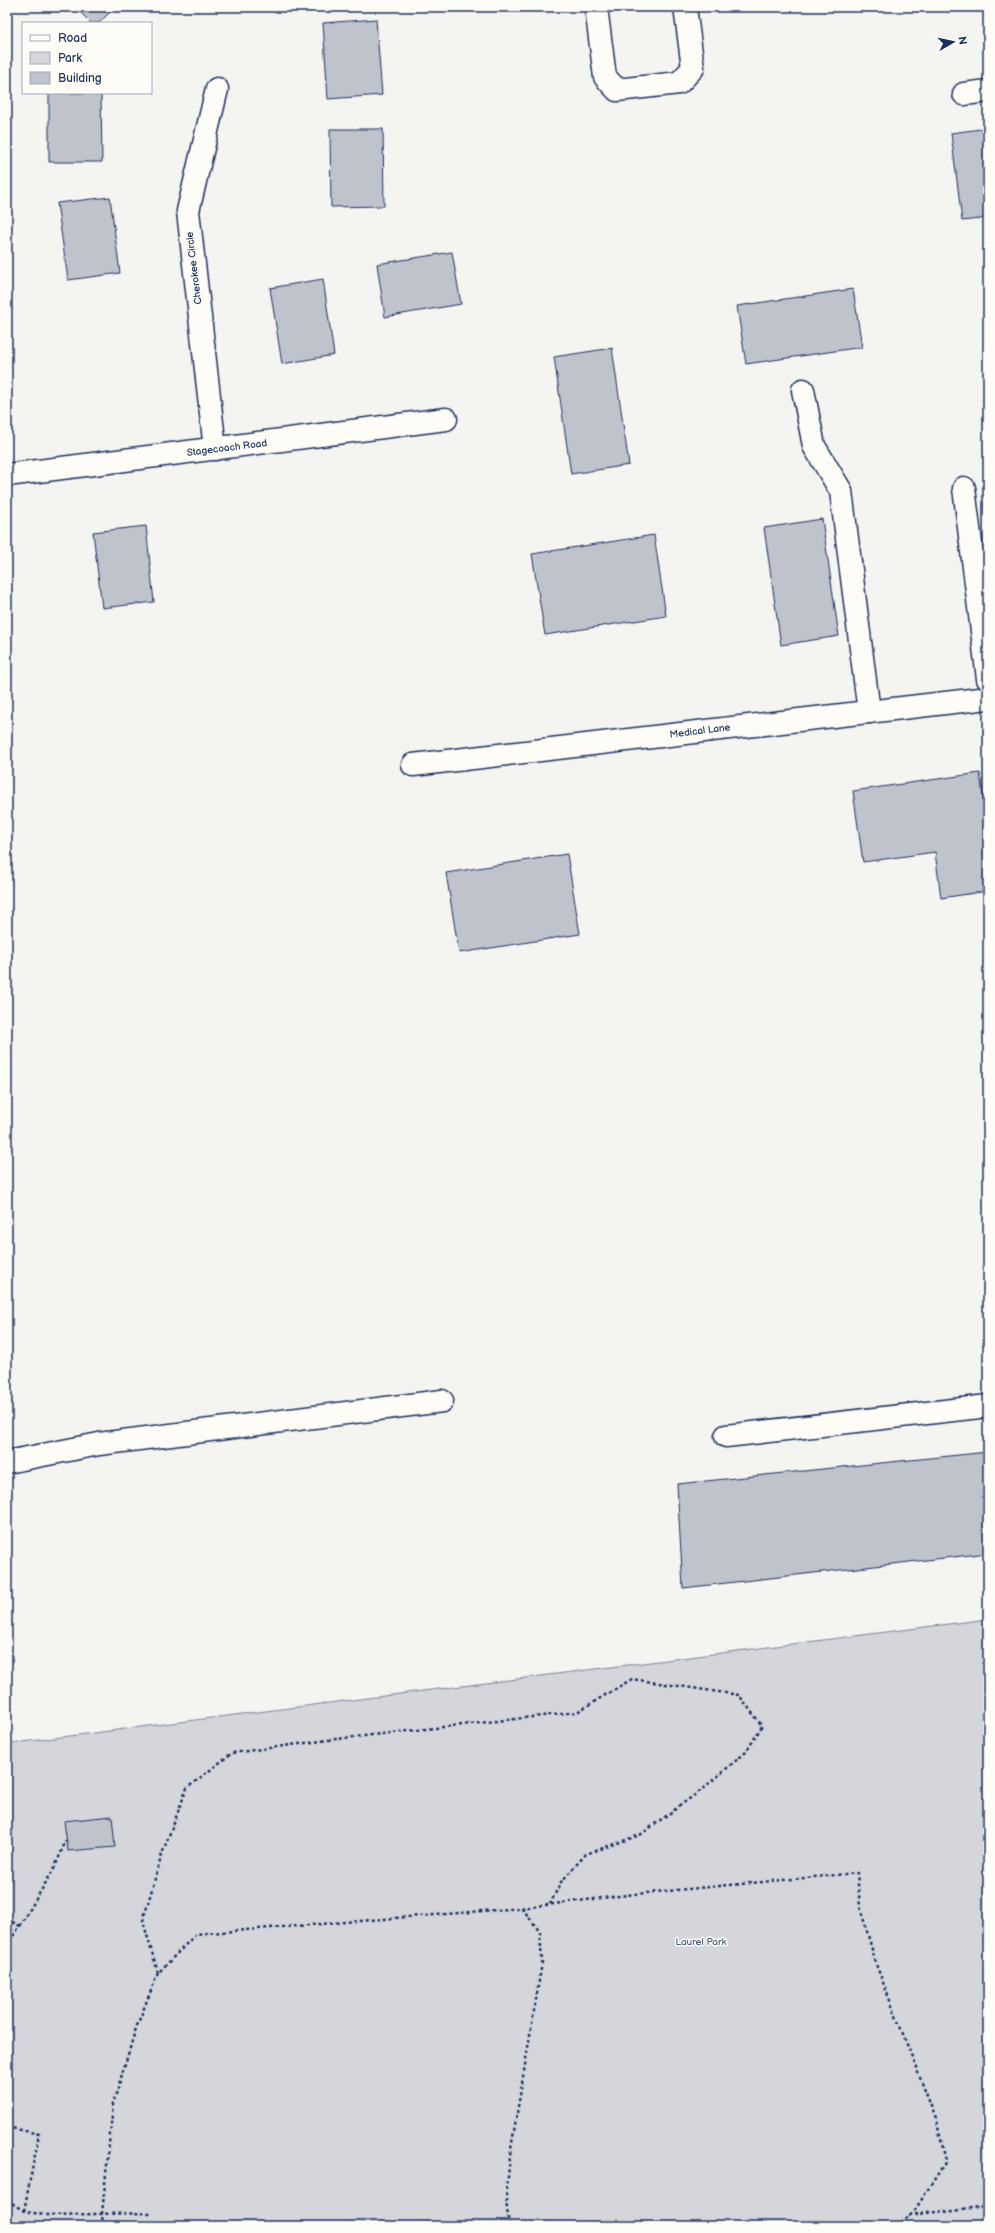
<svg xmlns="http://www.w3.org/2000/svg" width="995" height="2233" font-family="'Balsamiq Sans',sans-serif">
<rect width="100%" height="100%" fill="#f4f4f1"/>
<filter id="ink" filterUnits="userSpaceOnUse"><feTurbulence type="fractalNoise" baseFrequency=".025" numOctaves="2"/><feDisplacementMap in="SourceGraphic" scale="8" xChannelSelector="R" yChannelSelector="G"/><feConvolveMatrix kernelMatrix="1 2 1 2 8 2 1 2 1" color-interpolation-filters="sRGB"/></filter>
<g filter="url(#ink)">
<!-- green -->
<path fill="#d4d6db" stroke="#78829c" d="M988,1619V2226H7V1744Z"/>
<!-- building -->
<g fill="#bfc3cc" stroke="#1b2f5e">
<path d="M75,7H115L99,23H91Z"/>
<path d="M376,19L382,95L328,99L323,23Z"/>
<path d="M49,93H101L102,162H49Z"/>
<path d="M988,128V218L962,221L951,133Z"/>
<path d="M330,129H383L384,206L331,207Z"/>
<path d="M110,197L120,273L68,280L57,203Z"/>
<path d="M452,252L461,304L385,317L377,264Z"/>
<path d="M323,279L334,355L282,364L270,288Z"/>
<path d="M853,289L862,347L746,364L737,306Z"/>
<path d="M612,348L629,465L571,474L554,357Z"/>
<path d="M988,502V529L984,503Z"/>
<path d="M822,519L839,636L781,645L764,528Z"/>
<path d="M146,526L154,602L102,608L93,532Z"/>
<path d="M654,535L666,616L545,635L532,554Z"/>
<path d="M980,773L988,832V891L941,898L935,852L863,862L853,791Z"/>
<path d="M567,854L580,934L459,953L446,873Z"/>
<path d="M988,1452V1553L683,1588L677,1484Z"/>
<path d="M112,1816L115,1847L68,1851L64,1821Z"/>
</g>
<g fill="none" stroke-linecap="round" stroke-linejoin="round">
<defs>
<g id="minor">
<path d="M596,7L605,77L617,90L679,83L693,68L685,7"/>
<path d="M964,94L988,91"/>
<path d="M803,390L814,446L841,491L869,712"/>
<path d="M215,449L188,211L217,89"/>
<path d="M7,475L446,419"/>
<path d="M964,488L988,679"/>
<path d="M413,765L988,698"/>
<path d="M726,1436L988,1406"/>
<path d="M7,1462L99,1444L442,1401"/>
</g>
</defs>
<!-- minor casing -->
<use href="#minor" stroke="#1b2f5e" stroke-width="25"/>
<!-- path -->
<g stroke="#1b2f5e" stroke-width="2.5" stroke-dasharray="3 3" stroke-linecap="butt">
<path d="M7,1919L20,1926L7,1945"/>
<path d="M20,1926L55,1867L66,1840"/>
<path d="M158,1973L143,1921L162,1854L187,1788L232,1753L328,1740L577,1712L632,1679L739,1695L762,1726L746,1752L700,1791L640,1835L586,1854L561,1882L550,1904"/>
<path d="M7,2127L39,2134L24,2211"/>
<path d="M7,2200L24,2211L44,2215L153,2213"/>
<path d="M909,2215L988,2206"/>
<path d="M103,2226L102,2214L113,2104L136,2028L158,1973L196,1934L521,1908L635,1894L857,1873L860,1907L877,1967L936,2119L946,2161L915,2210L898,2226"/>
<path d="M509,2226L506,2199L510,2155L542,1963L540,1932L522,1908"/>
</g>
<!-- minor -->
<use href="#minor" stroke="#fdfcf7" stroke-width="22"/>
</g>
</g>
<g text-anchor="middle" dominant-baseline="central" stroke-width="3" stroke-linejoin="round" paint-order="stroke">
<!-- street labels -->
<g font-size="10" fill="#1b2f5e" stroke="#fdfcf7">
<text transform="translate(194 268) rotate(-97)">Cherokee Circle</text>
<text transform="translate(227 448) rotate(-7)">Stagecoach Road</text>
<text transform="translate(700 731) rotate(-7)">Medical Lane</text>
</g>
<!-- park labels -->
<g font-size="10" fill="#49597d" stroke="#fdfcf7">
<text x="701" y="1942">Laurel Park</text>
</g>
</g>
<!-- margin -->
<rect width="995" height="2233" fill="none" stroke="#fdfcf7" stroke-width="24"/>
<rect x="12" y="12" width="971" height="2209" fill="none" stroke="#1b2f5e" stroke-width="1.5" filter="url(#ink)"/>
<!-- legend -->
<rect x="22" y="22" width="130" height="72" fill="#fdfcf7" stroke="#a3aaba"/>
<rect x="30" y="35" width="20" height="6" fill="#fdfcf7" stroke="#a3aaba"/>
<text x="58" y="42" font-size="12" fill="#1b2f5e">Road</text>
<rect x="30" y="52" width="20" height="12" fill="#d4d6db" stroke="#a3aaba"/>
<text x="58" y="62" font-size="12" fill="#1b2f5e">Park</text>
<rect x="30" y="72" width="20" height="12" fill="#bfc3cc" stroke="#a3aaba"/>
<text x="58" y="82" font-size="12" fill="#1b2f5e">Building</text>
<!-- north arrow -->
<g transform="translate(953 42) rotate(81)" stroke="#fdfcf7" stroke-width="3" paint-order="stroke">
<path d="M0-3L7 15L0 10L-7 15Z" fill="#1b2f5e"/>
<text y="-6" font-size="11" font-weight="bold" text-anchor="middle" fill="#1b2f5e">N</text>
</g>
</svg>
